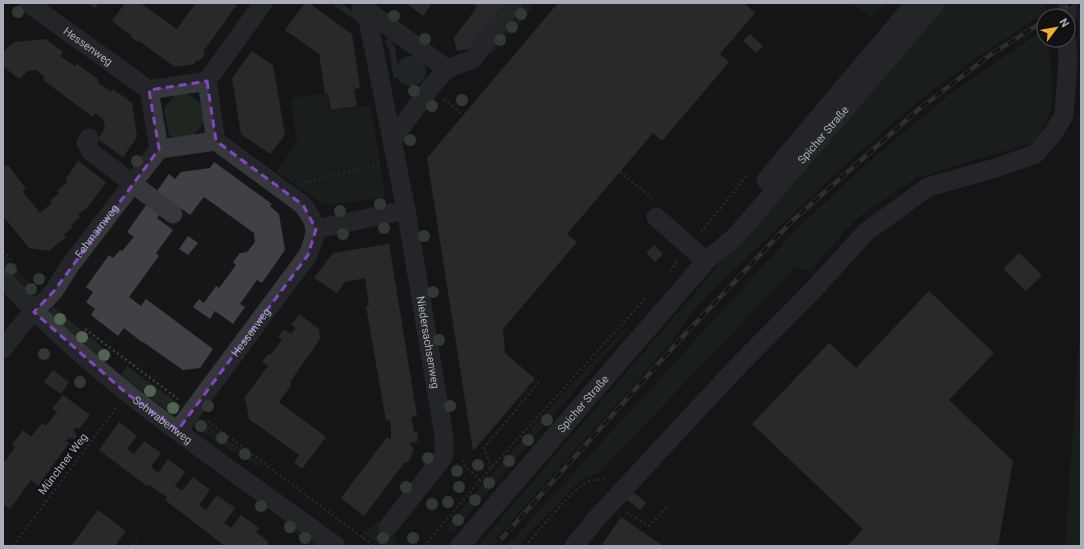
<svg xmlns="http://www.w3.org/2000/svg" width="1084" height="549" font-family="Roboto,sans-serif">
<rect width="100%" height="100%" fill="#161618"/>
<!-- green -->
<g fill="#1e261f">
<path d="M520,3H536L494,52L486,55L502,29L508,28L519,14L517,7Z"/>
<path d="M850,3H885L872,17Z"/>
<path d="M945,3H1045L1047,11L976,58L921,99L847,163L728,275L694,310L667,347L489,546H478C622,376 769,208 913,38Z"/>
<path d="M1081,8V70L1077,10Z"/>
<path d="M1044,29V40H1048C1049,60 1055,89 1051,108C1049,118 1041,127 1041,137L1025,145L916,178L854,220L810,272L796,267L598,473L579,481L518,546H507L796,230L867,163L949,95Z"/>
<path d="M327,93L330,111L371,105L385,197L325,206L277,171L297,142L291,98Z"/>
<path d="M188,94L201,104L205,122L192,137L178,140L169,135L164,109L175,95Z"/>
<path d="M3,255L38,292L33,295L3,263Z"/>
<path d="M53,307L112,355L106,363L49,312Z"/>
<path d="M1081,315V546H1065Z"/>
<path d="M629,327L454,531L447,532L449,524C507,458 563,390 626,328Z"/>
<path d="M127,366L182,406L175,415L167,410L121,375Z"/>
<path d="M200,419L262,464L261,466L259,467L194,428Z"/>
<path d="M285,521L320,546H312L283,524Z"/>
<path d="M377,521L395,535L399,546H381L366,535Z"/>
</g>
<!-- water -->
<circle fill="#2c353c" cx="411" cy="71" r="15"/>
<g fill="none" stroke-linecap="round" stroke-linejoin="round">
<!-- stream -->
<g stroke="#2c353c" stroke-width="6">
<path d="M336,3L363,22"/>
<path d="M388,42L392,48L396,75"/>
</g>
</g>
<!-- building -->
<g fill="#404145">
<path d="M87,3H99L95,8Z"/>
<path d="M125,3H140L177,29L196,3H238L203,52L205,54L199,61L197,60L194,64L175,67L139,41L138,42L131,37L132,36L112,21Z"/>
<path d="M305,3H309L352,34L360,88L354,89L357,106L331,110L328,93H325L319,54L285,30Z"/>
<path d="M406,3H432L423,16Z"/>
<path d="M472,3H499L502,5L469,49L457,51L454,38L477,7Z"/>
<path d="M558,3H744L755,13L720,54L729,62L662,141L653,133L567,234L577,242L503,329L505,353L535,379L473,451L427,158Z"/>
<path d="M750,34L763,46L756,53L743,41Z"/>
<path d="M46,39L63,52L60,56L75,66L77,64L99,80L97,82L111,92L113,89L132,103L137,137L123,157L98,139L105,128L103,119L95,113L93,117L43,80L45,77L36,70L28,71L19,79L3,66V52L14,42Z"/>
<path d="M252,51L273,65L285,135L270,154L241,134L232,78Z"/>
<path d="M78,161L106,182L88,207L78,215L80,217L71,225L72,228L63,235L66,237L49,251L29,248L3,216V162L6,167L8,165L26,189L23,192L40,213L52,203L50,201L59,193L57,191L67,182L65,180Z"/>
<path d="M214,162L272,204L270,206L279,214L285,250L262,283L257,280L240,304L245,307L233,324L215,311L210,319L193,307L199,299L204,303L216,286L219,288L236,265L233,262L240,253L247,252L255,242L254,233L204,197L190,215L157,191L169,174L175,179L181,172L210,168Z"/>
<path d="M149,201L162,211L157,218L173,230L156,253L159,256L129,297L141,306L146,299L213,349L200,368L183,370L143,342V343L124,328L118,336L91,315L95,309L86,302L93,292L86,287L109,255L113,258L120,250L122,251L134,237L127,232Z"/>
<path d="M188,236L198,243L188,255L179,249Z"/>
<path d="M389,244L417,416L411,417L414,432H417L418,441L409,443L414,449L411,454L412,456L408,462L404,463L364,516L341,498L387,437L391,440V427L390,420L386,421L371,335L366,306H369L365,278L345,282L337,293L314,278L333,253Z"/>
<path d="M654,245L663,254L655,262L646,253Z"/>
<path d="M1019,253L1042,275L1026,291L1003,269Z"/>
<path d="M929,291L994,353L949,400L1013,461L998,546H847L863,529L752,424L829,343L856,368Z"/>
<path d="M299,314L319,329L320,339L290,382L292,384L279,402L326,437L302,469L294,462L299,455L249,419L245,397L268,366L262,362L268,354L270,355L282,340L278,337L284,329L291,334L296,328L291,325Z"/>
<path d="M53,370L69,382L61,394L44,382Z"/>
<path d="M63,395L90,415L79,429L76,427L73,431L76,433V438L72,439L69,437L66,441L69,443L38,486L31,480L10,509L3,504V460L5,461L15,447L12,445L23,430L31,437L42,423L46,426L57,412L52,409Z"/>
<path d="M119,422L137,436L127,449L134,454L144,441L161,453L151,467L158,473L168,459L185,472L175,486L182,491L193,477L210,490L199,505L206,510L217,495L235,508L224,523L231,528L241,515L259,528L256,532L269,542L266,546H225L165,500L167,497L149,485L148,487L99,450Z"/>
<path d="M632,491L646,503L640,510L626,499Z"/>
<path d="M98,510L126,531L119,540L115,546H71Z"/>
<path d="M621,517L663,546H601Z"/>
</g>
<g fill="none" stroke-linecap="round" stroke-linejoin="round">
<!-- path -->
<g stroke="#3d3f44" stroke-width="2.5" stroke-dasharray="2 3" stroke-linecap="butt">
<path d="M444,99L463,115"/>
<path d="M620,172L652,198"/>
<path d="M304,182L379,165"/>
<path d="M701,232L747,175"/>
<path d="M3,251L11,260"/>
<path d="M670,271L678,260"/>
<path d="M85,329L178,399"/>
<path d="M208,421L374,546"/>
<path d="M463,460L465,466L481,481"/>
<path d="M491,468L484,448L539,382"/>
<path d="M627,512L649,526L667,507"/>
<path d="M362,538L368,529"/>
<path d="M13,546L116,408"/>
<path d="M133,546L137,540"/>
<path d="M424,546L491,468L647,297"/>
<path d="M525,546C538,532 573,488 588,482C595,479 599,479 606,480"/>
</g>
<!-- minor -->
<g stroke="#37383d" stroke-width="19">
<path id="s1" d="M28,3L149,90"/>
<path d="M1067,3V16"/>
<path d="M361,6L447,69"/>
<path id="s2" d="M366,10L406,210L444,436V456L388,527"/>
<path d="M447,69L473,59L514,3"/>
<path d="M89,138L86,143L91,152L173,214"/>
<path d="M392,140L430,88L447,69"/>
<path d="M159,149L216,141L207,81L263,3"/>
<path d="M766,180L915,3"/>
<path d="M656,217L706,261"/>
<path d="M316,229L406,210"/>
<path id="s3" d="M3,278C99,384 222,462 336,546"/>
<path id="s4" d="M3,349L24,322L54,291L69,267L159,149L149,90L207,81"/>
<path id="s5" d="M178,430L308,255C317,232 319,226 303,205L216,141"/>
<path id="s6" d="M460,546L706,261L736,236L936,3"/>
<path d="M574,546L597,518L671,438L739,365L814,289L866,232L928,187L996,168L1035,154L1052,135L1064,115L1068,61L1067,40"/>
</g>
<defs>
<g id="rail">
<path d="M1053,16L1073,3"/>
<path d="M495,546L674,346L792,221L919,109L990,55L1044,21"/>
</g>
</defs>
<!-- rail casing -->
<use href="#rail" stroke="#4a4c52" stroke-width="4.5"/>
<!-- rail -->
<use href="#rail" stroke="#111113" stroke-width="3" stroke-dasharray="9" stroke-linecap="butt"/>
</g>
<!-- trees -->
<g fill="#506452">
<circle cx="18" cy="12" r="6"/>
<circle cx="521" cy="14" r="6"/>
<circle cx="394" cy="16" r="6"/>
<circle cx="512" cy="27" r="6"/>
<circle cx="425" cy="39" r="6"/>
<circle cx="500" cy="40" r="6"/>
<circle cx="414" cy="91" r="6"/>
<circle cx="462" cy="100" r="6"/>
<circle cx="432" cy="106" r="6"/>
<circle cx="410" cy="140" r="6"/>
<circle cx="137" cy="161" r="6"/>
<circle cx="380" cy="204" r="6"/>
<circle cx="340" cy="211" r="6"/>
<circle cx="384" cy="228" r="6"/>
<circle cx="343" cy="234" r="6"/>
<circle cx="424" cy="236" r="6"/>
<circle cx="11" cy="269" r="6"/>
<circle cx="39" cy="279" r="6"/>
<circle cx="31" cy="289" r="6"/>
<circle cx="433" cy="292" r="6"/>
<circle cx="60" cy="319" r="6"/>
<circle cx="82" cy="337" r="6"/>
<circle cx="439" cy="340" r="6"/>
<circle cx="44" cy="354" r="6"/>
<circle cx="104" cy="355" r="6"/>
<circle cx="80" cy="382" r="6"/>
<circle cx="150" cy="391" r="6"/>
<circle cx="208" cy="406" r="6"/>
<circle cx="450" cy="406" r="6"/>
<circle cx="173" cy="408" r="6"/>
<circle cx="547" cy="420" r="6"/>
<circle cx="201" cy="426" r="6"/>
<circle cx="222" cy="438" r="6"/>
<circle cx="528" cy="440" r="6"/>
<circle cx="245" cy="454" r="6"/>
<circle cx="428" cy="458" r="6"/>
<circle cx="509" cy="461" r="6"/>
<circle cx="478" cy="465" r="6"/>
<circle cx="457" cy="471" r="6"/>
<circle cx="489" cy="483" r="6"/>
<circle cx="406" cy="487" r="6"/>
<circle cx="459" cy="487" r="6"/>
<circle cx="475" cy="500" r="6"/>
<circle cx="448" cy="502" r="6"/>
<circle cx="432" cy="504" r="6"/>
<circle cx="261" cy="506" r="6"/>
<circle cx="458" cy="520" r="6"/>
<circle cx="290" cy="527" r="6"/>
<circle cx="305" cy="538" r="6"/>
<circle cx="383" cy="538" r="6"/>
<circle cx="413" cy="538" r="6"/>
</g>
<!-- marked area -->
<path d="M0 0H1084V549H0ZM207,81L216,141L303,205L316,229L308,255L178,430L126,393L34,312L54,291L159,149L149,90Z" fill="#161618" fill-opacity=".55" fill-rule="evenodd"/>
<path fill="none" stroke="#8446be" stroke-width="3" stroke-dasharray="8 5" stroke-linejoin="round" d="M207,81L216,141L303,205L316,229L308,255L178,430L126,393L34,312L54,291L159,149L149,90Z"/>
<g text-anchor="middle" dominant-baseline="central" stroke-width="3" stroke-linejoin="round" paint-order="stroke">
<!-- street labels -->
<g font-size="11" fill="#a8adb8" stroke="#111113">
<text stroke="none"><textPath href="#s1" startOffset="74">Hessenweg</textPath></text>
<text stroke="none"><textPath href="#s6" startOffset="549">Spicher Straße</textPath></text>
<text stroke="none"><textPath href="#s4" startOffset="151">Fehmarnweg</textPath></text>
<text stroke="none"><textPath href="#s5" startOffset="122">Hessenweg</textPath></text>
<text stroke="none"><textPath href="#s2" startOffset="338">Niedersachsenweg</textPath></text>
<text stroke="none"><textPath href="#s6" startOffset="188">Spicher Straße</textPath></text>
<text stroke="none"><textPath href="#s3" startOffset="214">Schwabenweg</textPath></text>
<text transform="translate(63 464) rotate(-53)">Münchner Weg</text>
</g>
</g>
<!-- border -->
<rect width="1084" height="549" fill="none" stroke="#a8adb8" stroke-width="8"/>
<!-- north arrow -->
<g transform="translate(1056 28) rotate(58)"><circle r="19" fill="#111113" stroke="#4d4f55"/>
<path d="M0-3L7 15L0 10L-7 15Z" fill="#f2b134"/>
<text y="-6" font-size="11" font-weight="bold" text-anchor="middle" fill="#a8adb8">N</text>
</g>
</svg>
